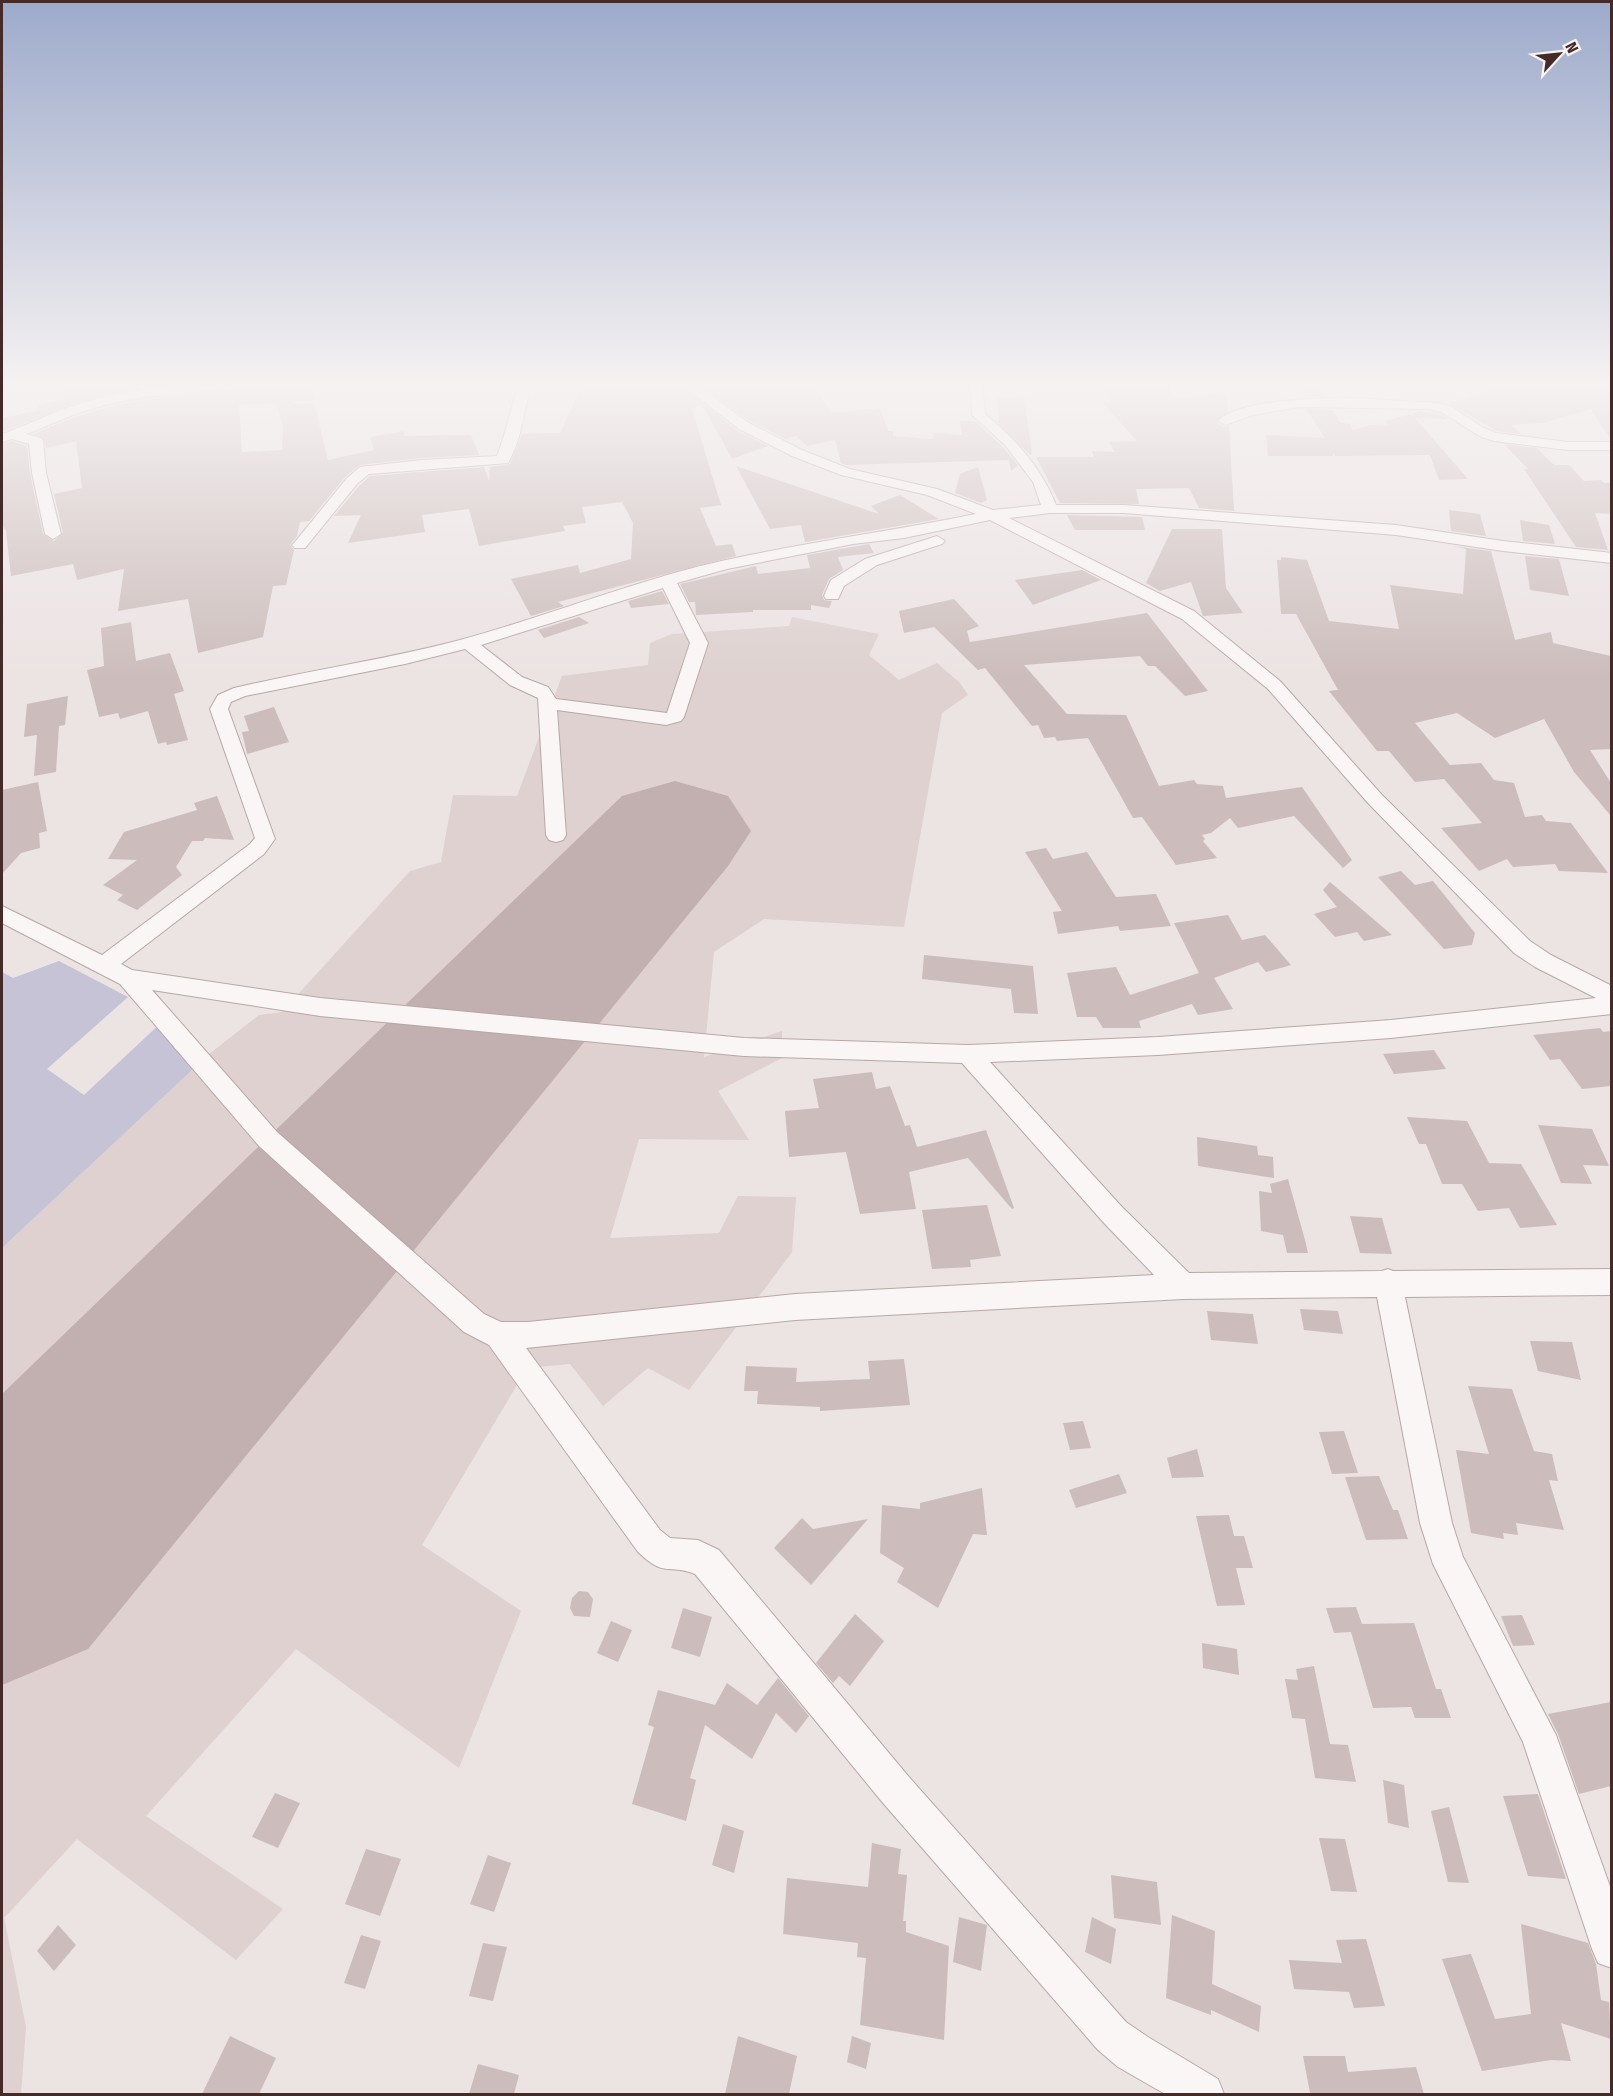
<svg xmlns="http://www.w3.org/2000/svg" width="1613" height="2096" font-family="'Fira Sans Condensed',sans-serif">
<rect width="100%" height="100%" fill="#ece3e3"/>
<!-- built -->
<path fill="#ded1d0" d="M792,617L879,634L869,655L899,680L937,663L960,683L968,695L942,713L904,927L764,919L714,952L704,1057L782,1031V1058L718,1091L749,1140L639,1139L610,1238L719,1233L738,1196L796,1197L792,1252L689,1390L648,1368L603,1406L570,1364L527,1368L422,1545L521,1611L459,1768L296,1649L146,1816L283,1909L236,1960L77,1839L4,1918L26,2027L21,2094H2V1248L208,1055L259,1015L282,1012L410,871L441,862L453,795L517,796L562,676L648,665L650,643L672,634L789,626Z"/>
<!-- green -->
<path fill="#c6c3d6" d="M59,961L128,997L47,1069L84,1095L163,1021L208,1055L2,1248V972L13,978Z"/>
<g fill="none" stroke-linecap="round" stroke-linejoin="round">
<!-- runway -->
<path fill="#c2afaf" fill-rule="evenodd" d="M675,781L728,796L751,831L728,866L88,1649L2,1685V1394L622,796Z"/>
</g>
<!-- building -->
<g fill="#ccbdbc" fill-rule="evenodd">
<path d="M91,384H166L122,391L78,402L2,432V418L41,410L37,406L63,399L61,389Z"/>
<path d="M263,384H314V400L293,402V404L314,403L328,460L374,450L370,437L404,431V436L471,435L479,455L421,458L360,465L346,476L309,521L300,522L297,536L290,545L294,550L286,585L273,586L263,637L198,653L188,599L118,611L124,569L77,580L73,564L11,576L6,531L2,525V444L12,441L27,446L30,473L43,534L54,541L63,533L54,494L82,488L76,441L46,448L43,437L33,434L78,416L115,405L174,396L255,390ZM275,403L283,425L282,450L242,452L239,405Z"/>
<path d="M583,384H679L738,431L768,446L732,459L702,404L692,409L721,505L700,508L716,546L732,544L736,556L558,602L564,606L531,616L511,579L578,565L580,573L631,559L633,523L622,502L582,507L586,523L563,526L565,531L479,546L469,509L422,515L425,532L348,543L361,515L334,516L359,486L370,476L484,467L489,481L490,467L510,464L522,434L560,433Z"/>
<path d="M698,384H814L831,413L880,408L888,431H893V436L933,439L934,433L962,435L960,421H975L1003,447L1018,465L1011,471L1009,460L846,465L841,463L835,440L807,446L796,436L786,439L750,421Z"/>
<path d="M1103,384H1167L1174,398L1227,393L1228,412L1216,422L1224,427L1229,426L1234,511L1199,508L1189,488L1136,489L1139,504L1060,503L1036,457H1094L1092,451L1115,452L1109,442L1137,441L1102,402H1110Z"/>
<path d="M1305,384H1315L1324,396L1304,397Z"/>
<path d="M1516,387L1519,389L1611,391V440L1591,409L1543,423L1512,425L1521,434L1497,431L1448,403L1503,388Z"/>
<path d="M1024,396L1032,454L1030,455L996,421H999L997,398Z"/>
<path d="M1306,409L1332,410L1341,423L1350,424L1353,430L1371,425L1389,426L1386,421L1411,414L1413,416V413L1420,411L1442,415L1448,419L1415,418L1468,479L1439,480L1430,455L1335,456L1333,452V456H1268L1266,435L1325,438Z"/>
<path d="M1504,444L1537,448L1554,465H1569L1584,481L1601,480L1604,483H1611V514L1595,513L1608,550L1576,547L1524,469H1528Z"/>
<path d="M736,466L879,514L871,506L900,495L939,519L805,542L801,525L770,529Z"/>
<path d="M978,467L987,500L981,503L955,493L960,474Z"/>
<path d="M1449,510L1480,514L1486,536L1451,531Z"/>
<path d="M1067,515L1142,517L1145,530H1075Z"/>
<path d="M1520,520L1549,525L1555,544L1523,541Z"/>
<path d="M1172,529H1222L1226,588L1243,613L1203,616L1191,582L1160,591L1146,583Z"/>
<path d="M869,544L874,553L838,557L843,570L829,579L822,595L824,600L832,601L829,608L811,605V610H753V612L696,615L695,602H689L680,584L756,566L758,574L810,568L807,555Z"/>
<path d="M1453,546L1491,551L1515,640L1551,632L1553,643L1611,656V749L1590,750L1611,783V816L1574,772L1544,719L1495,738L1457,713L1415,723L1450,765L1481,763L1494,780L1514,783L1525,817L1542,815L1546,821L1571,823L1608,873L1559,871L1555,864L1513,867L1507,859L1479,871L1441,828L1482,823L1444,779L1415,782L1389,751H1377L1329,691L1338,690L1296,614H1281L1277,560H1281V557L1307,560L1329,621L1399,629L1390,585L1463,594L1466,549Z"/>
<path d="M1525,556L1559,559L1569,596L1530,590Z"/>
<path d="M1082,570L1101,580L1033,605L1015,580Z"/>
<path d="M662,591L669,604L631,608L628,601Z"/>
<path d="M954,599L979,626L967,631L970,642L1147,613L1208,691L1185,696L1155,666H1148L1140,656L1024,665L1067,714L1126,715L1159,786L1194,780L1197,784L1223,786L1226,798L1302,787L1352,860L1343,868L1294,816L1238,828L1230,818L1211,833L1202,835L1205,839L1203,841L1217,858L1176,865L1142,817L1133,818L1088,738L1057,741L1055,737L1044,738L1038,725L1032,726L985,668L978,670L934,627L904,633L899,611Z"/>
<path d="M579,617L589,623L544,638L538,630Z"/>
<path d="M131,622L136,661L170,653L184,691L174,694L188,740L167,745L166,742L158,744L148,711L120,719L118,713L99,717L87,670L104,666L101,628Z"/>
<path d="M68,696L65,725L59,726L56,772L34,776L37,735L24,737L27,704Z"/>
<path d="M274,707L289,742L247,754L242,732L249,731L244,716Z"/>
<path d="M38,782L47,831L39,833L40,848L21,853L2,874V790Z"/>
<path d="M217,796L234,840L205,838L203,841H192L176,867L182,875L137,910L117,900L123,895L103,885L137,860L108,859L124,832L197,810L194,803Z"/>
<path d="M1046,848L1053,859L1087,852L1116,897L1156,894L1171,926L1120,931L1118,926L1058,934L1053,912L1062,911L1025,852Z"/>
<path d="M1401,871L1415,885L1433,881L1475,933L1472,945L1444,949L1378,877Z"/>
<path d="M1330,882L1392,935L1364,941L1357,932L1335,937L1314,914L1337,907L1323,890Z"/>
<path d="M1228,915L1242,940L1265,935L1291,965L1266,972L1258,962L1214,978L1233,1009L1198,1015L1192,1004L1139,1021L1141,1028H1103L1096,1017H1077L1067,973L1116,967L1130,995L1199,973L1174,923Z"/>
<path d="M924,955L1033,966L1038,1014L1014,1013L1011,989L922,979Z"/>
<path d="M1600,1028L1603,1032L1611,1031V1086L1582,1089L1560,1059L1550,1060L1533,1035Z"/>
<path d="M1434,1050L1446,1069L1394,1074L1383,1054Z"/>
<path d="M872,1072L876,1089L890,1086L905,1126L910,1125L917,1147L986,1130L1014,1208L1012,1209L968,1158L909,1172L916,1209L860,1214L846,1152L789,1157L785,1111L819,1108L813,1079Z"/>
<path d="M1407,1117L1467,1121L1489,1163L1521,1164L1557,1225L1520,1228L1509,1208L1478,1211L1462,1184H1442L1426,1144H1419Z"/>
<path d="M1538,1125L1592,1129L1609,1166L1583,1165L1592,1184L1561,1183Z"/>
<path d="M1197,1137L1257,1146L1258,1155L1273,1157L1274,1178L1198,1166Z"/>
<path d="M1288,1179L1305,1240L1308,1253H1287L1283,1235L1261,1231L1259,1191L1272,1193L1270,1184Z"/>
<path d="M987,1205L1001,1256L970,1260L971,1267L932,1269L922,1210Z"/>
<path d="M1350,1216L1382,1218L1392,1254L1360,1253Z"/>
<path d="M1300,1309L1338,1311L1343,1334L1304,1330Z"/>
<path d="M1207,1311L1253,1314L1258,1344L1211,1340Z"/>
<path d="M1530,1341L1572,1342L1581,1380L1538,1371Z"/>
<path d="M904,1359L910,1405L820,1411V1407L757,1404L758,1391H744L746,1366L797,1368L796,1382L870,1379L868,1361Z"/>
<path d="M1468,1386L1512,1389L1534,1451L1552,1454L1558,1481L1549,1480L1564,1530L1516,1523L1518,1535L1503,1533L1504,1539L1471,1533L1456,1450L1489,1454Z"/>
<path d="M1083,1421L1091,1448L1070,1450L1063,1423Z"/>
<path d="M1344,1431L1358,1473L1332,1474L1319,1432Z"/>
<path d="M1197,1449L1204,1477L1172,1478L1167,1458Z"/>
<path d="M1119,1474L1127,1493L1076,1508L1069,1490Z"/>
<path d="M1379,1476L1393,1510H1398L1408,1539L1366,1540L1345,1477Z"/>
<path d="M982,1488L987,1535L973,1534L938,1608L897,1582L904,1568L880,1553L882,1505L920,1509V1503Z"/>
<path d="M1229,1515L1234,1536H1244L1253,1568H1236L1245,1605L1217,1606L1196,1516Z"/>
<path d="M802,1518L813,1529L868,1519L811,1585L774,1548Z"/>
<path d="M579,1591L588,1592L593,1599L590,1617L574,1616L570,1608L572,1598Z"/>
<path d="M1356,1607L1362,1624L1414,1623L1436,1689H1441L1451,1718H1415L1411,1707L1373,1708L1351,1632L1334,1633L1326,1608Z"/>
<path d="M683,1608L712,1617L700,1657L671,1648Z"/>
<path d="M855,1614L884,1641L850,1686L839,1676L833,1683L816,1663Z"/>
<path d="M1522,1615L1535,1645L1513,1646L1501,1616Z"/>
<path d="M611,1621L632,1630L618,1662L597,1653Z"/>
<path d="M1202,1643L1237,1649L1239,1675L1203,1668Z"/>
<path d="M1314,1666L1330,1744L1348,1745L1356,1782L1315,1778L1305,1719L1292,1718L1285,1679L1298,1680L1296,1669Z"/>
<path d="M778,1678L809,1716L796,1733L776,1713L752,1759L705,1725L690,1778L696,1780L686,1821L632,1804L654,1727L648,1725L658,1690L715,1705L727,1683L757,1705Z"/>
<path d="M1611,1702V1786L1579,1794L1558,1734L1548,1714Z"/>
<path d="M1383,1780L1404,1785L1409,1828L1388,1823Z"/>
<path d="M275,1793L300,1803L278,1848L252,1837Z"/>
<path d="M1538,1794L1566,1879L1528,1876L1503,1796Z"/>
<path d="M1449,1807L1469,1883L1448,1882L1431,1811Z"/>
<path d="M723,1824L744,1831L734,1873L712,1865Z"/>
<path d="M1319,1838L1345,1839L1357,1892L1331,1891Z"/>
<path d="M872,1843L901,1849L898,1874L907,1875L903,1921H906V1932L949,1946L944,2040L860,2025L866,1958L857,1957L858,1943L783,1934L787,1878L868,1887Z"/>
<path d="M366,1849L401,1859L380,1916L345,1904Z"/>
<path d="M488,1855L511,1863L494,1912L470,1904Z"/>
<path d="M1111,1875L1157,1882L1161,1925L1114,1918Z"/>
<path d="M1172,1915L1215,1931L1212,1984L1261,2006L1259,2032L1211,2010V2015L1166,1998Z"/>
<path d="M959,1917L987,1925L981,1971L953,1962Z"/>
<path d="M1092,1917L1116,1929L1111,1964L1085,1952Z"/>
<path d="M1521,1924L1588,1943L1596,1964L1601,2000L1609,2002L1611,2039L1561,2023L1571,2061L1551,2060L1482,2071L1442,1959L1471,1954L1495,2019L1531,2014Z"/>
<path d="M58,1925L76,1945L54,1971L37,1951Z"/>
<path d="M361,1935L381,1941L365,1989L344,1983Z"/>
<path d="M1366,1939L1385,2006L1354,2008L1349,1992L1294,1989L1289,1960L1342,1963L1336,1940Z"/>
<path d="M483,1943L507,1947L493,2001L469,1996Z"/>
<path d="M230,2036L276,2058L259,2094H202Z"/>
<path d="M738,2036L797,2056L789,2094H725Z"/>
<path d="M852,2036L871,2043L866,2069L847,2062Z"/>
<path d="M1303,2056H1345L1348,2072L1416,2067L1424,2094L1310,2093Z"/>
<path d="M478,2064L519,2075L514,2094H469Z"/>
</g>
<g fill="none" stroke-linecap="round" stroke-linejoin="round">
<defs>
<g id="street">
<path d="M261,384L255,388C202,392 146,393 95,408C71,414 49,426 26,434L41,438L43,441L46,473L61,534L53,539L45,534L32,473L29,444L12,439L2,442V434C28,425 52,412 79,404C135,387 203,378 261,384Z"/>
<path d="M519,384H531C524,410 522,439 508,463L369,474L357,484L305,548H295L292,545L295,542L347,478L360,467L421,460L497,456C506,432 511,408 519,384Z"/>
<path d="M681,384H695L749,423L802,450L850,469L937,489L993,510L1041,505L1033,482L1005,445L972,415L970,384H982L985,414C1016,440 1041,467 1056,505H1124L1396,525L1503,541L1612,553V563L1503,551L1396,535L1124,513H1050L1009,518L1194,611L1280,681L1382,795L1530,941L1551,955L1612,986V1014L1391,1038L1158,1055L990,1062L1122,1207L1189,1273L1382,1271L1388,1269L1393,1271L1612,1269V1295L1405,1297L1452,1523L1463,1557L1556,1735L1612,1892V1968L1598,1963L1592,1949L1523,1742L1433,1564L1420,1523L1377,1297L1183,1299L795,1320L526,1348L660,1530L670,1538L698,1540L719,1550L909,1777L1126,2022L1148,2037L1218,2079L1224,2094H1165L1118,2067L1098,2050L883,1803L695,1574C668,1563 666,1579 638,1552L489,1345L464,1332L259,1146L120,984L2,923V906L102,955L250,844L255,838L210,709L218,695L234,688C309,670 385,660 460,640C549,616 635,580 726,560C808,542 892,531 976,514L927,495L841,475L792,456L739,429ZM990,520L1182,619L1268,689L1368,803L1514,953L1535,967L1596,998L1391,1020L1158,1037L968,1045L744,1038L320,998L132,970L121,964L264,854L275,839L228,709L231,702L245,696L405,664L465,649L510,685L538,698L546,835L549,840L556,842L563,840L566,835L557,710L666,725L681,721L684,717L708,643L677,583L727,569L853,544L904,538ZM663,588L690,643L667,713L556,699L548,687L522,677L481,645ZM152,990L320,1016L744,1056L962,1063L1104,1223L1154,1275L795,1294L528,1322H501L484,1314L277,1132Z"/>
<path d="M1352,398L1439,403L1452,407L1482,427L1496,433L1568,442H1612V450H1568L1494,441L1481,437L1443,413L1430,409L1299,407L1253,415L1225,425L1218,421C1239,399 1322,398 1352,398Z"/>
<path d="M937,536L945,541L942,544L877,565L844,586L838,599H826L824,596L831,580L865,559Z"/>
</g>
</defs>
<!-- street casing -->
<use href="#street" stroke="#b7a8a7" stroke-width="2"/>
<!-- street -->
<use href="#street" fill="#faf6f6" fill-rule="evenodd"/>
</g>
<!-- sky -->
<linearGradient id="sky" x2="0" y2="1"><stop stop-color="#9daacb"/><stop offset="0.57" stop-color="#f6f2f2"/><stop offset="1" stop-color="#f6f2f2" stop-opacity="0"/></linearGradient>
<rect width="1613" height="677" fill="url(#sky)"/>
<!-- border -->
<rect width="1613" height="2096" fill="none" stroke="#462a29" stroke-width="6"/>
<!-- north arrow -->
<g transform="translate(1559 54) rotate(63)" stroke="#f9f3f3" stroke-width="4.5" paint-order="stroke">
<path d="M0-4.5L10 22L0 15L-10 22Z" fill="#462a29"/>
<text y="-9" font-size="16" font-weight="bold" text-anchor="middle" fill="#462a29">N</text>
</g>
</svg>
